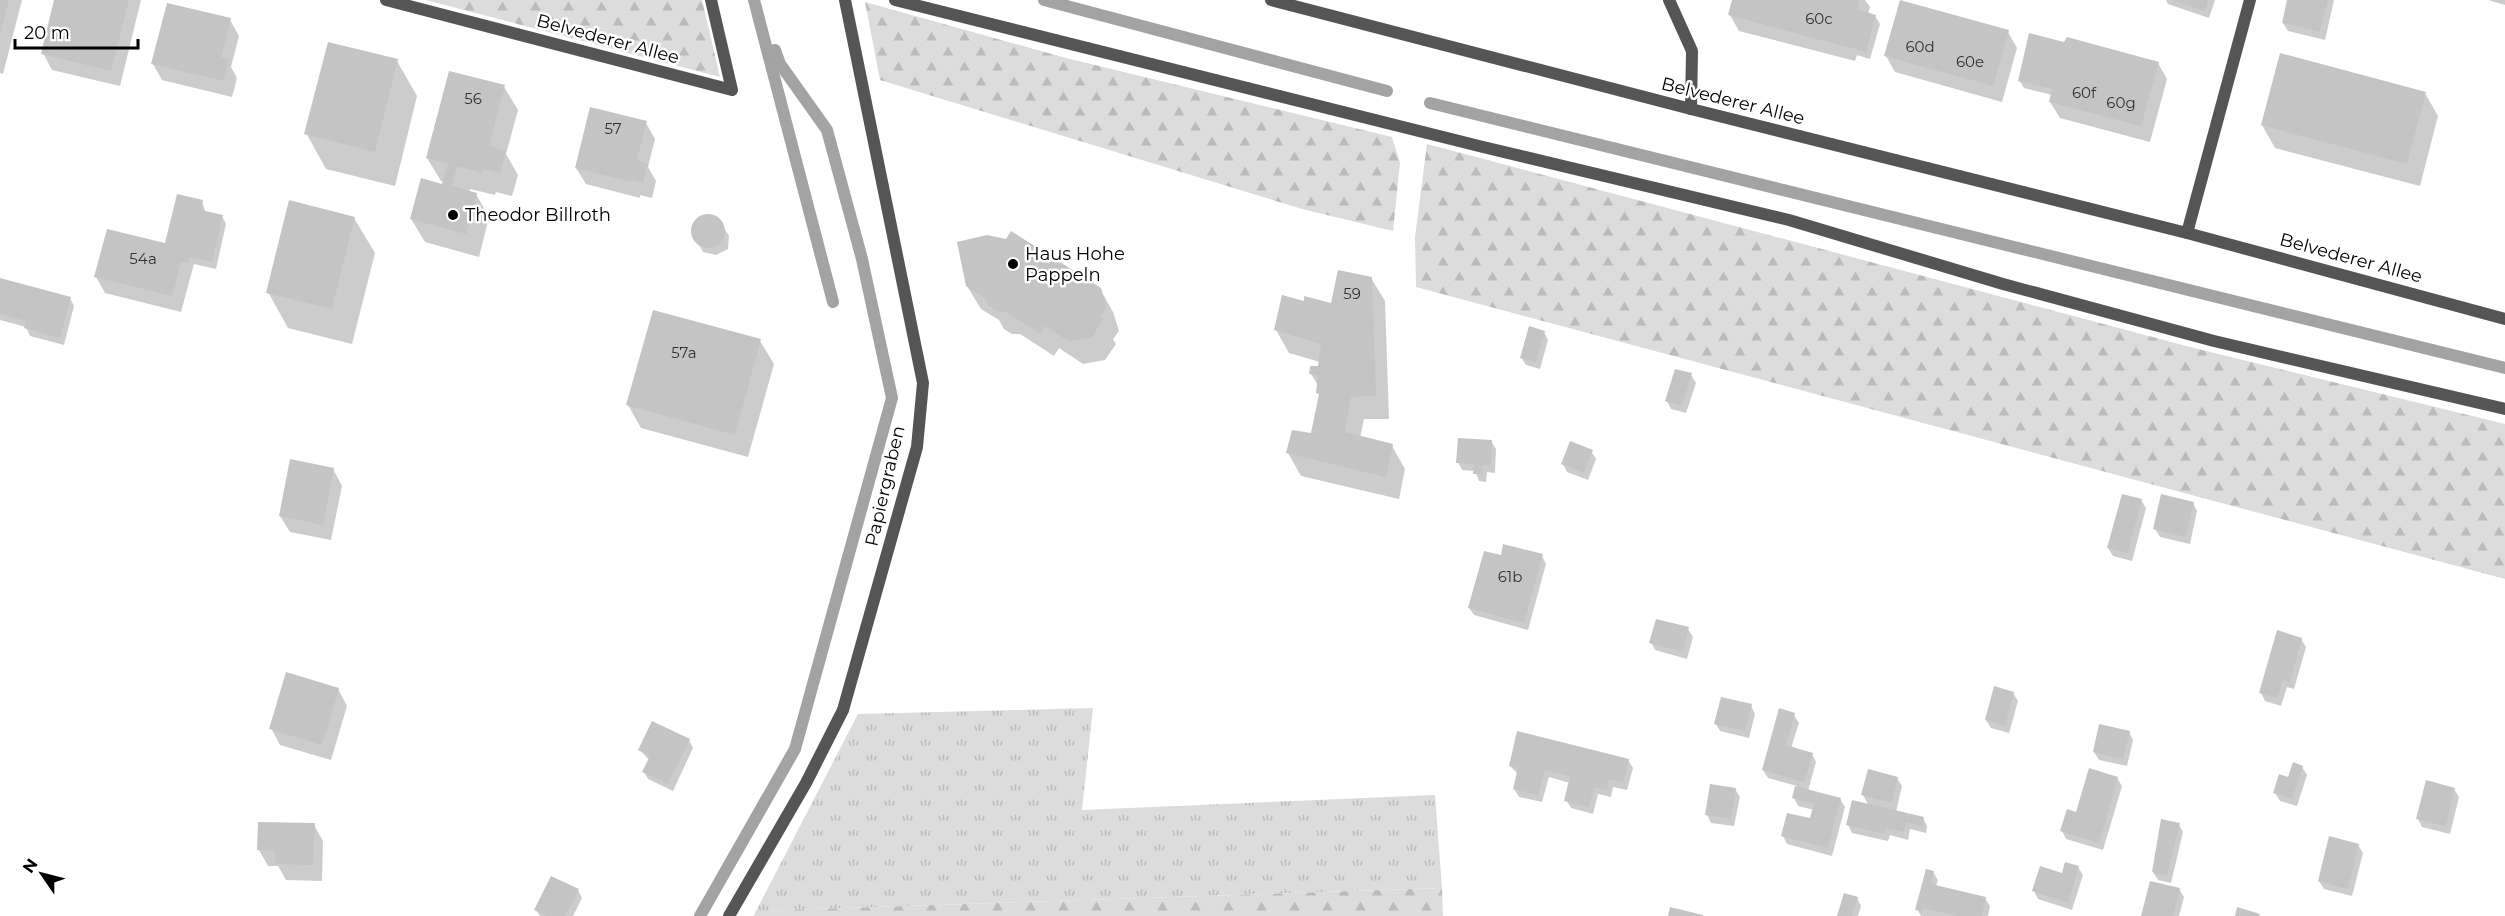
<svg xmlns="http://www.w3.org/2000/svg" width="2505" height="916" font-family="Montserrat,sans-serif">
<defs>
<pattern id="grass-tufts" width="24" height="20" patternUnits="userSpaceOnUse" patternTransform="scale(1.5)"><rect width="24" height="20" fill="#dcdcdc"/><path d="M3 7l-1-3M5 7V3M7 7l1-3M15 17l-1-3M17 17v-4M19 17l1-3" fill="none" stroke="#bbb"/></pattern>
<pattern id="forest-firs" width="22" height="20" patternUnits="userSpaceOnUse" patternTransform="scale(1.5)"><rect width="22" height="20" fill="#dcdcdc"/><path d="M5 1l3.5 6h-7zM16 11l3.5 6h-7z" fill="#bbb"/></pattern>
</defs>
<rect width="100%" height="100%" fill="#fff"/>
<!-- grass -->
<path fill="url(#grass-tufts)" d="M1093,708L1082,810L1435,795L1442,888L756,911L858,714Z"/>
<!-- forest -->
<g fill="url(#forest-firs)">
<path d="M426,0H702L720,77Z"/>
<path d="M865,2L1066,58L1392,137L1400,163L1393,231L1302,209L880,80Z"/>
<path d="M1427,144L2194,348L2505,424V579L1416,287L1415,237Z"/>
<path d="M1442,888L1443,916H754L756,911Z"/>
</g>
<!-- shadow -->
<g fill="#0003">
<path d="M0,0H22L3,74L0,73Z"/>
<path d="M56,0H141L120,86L52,70L43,53Z"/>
<path d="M1734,0H1865L1870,7L1868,14L1875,16L1880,24L1870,59L1857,55L1855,61L1739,31L1730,15Z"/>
<path d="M2166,0H2215L2209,18L2168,4Z"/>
<path d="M2289,0H2334L2325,40L2288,31L2283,23Z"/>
<path d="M2488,0H2505V5Z"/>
<path d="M230,20L239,36L231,67L237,78L232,97L162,80L153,64Z"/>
<path d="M2008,32L2017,48L2002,102L1895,72L1886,56Z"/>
<path d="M397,61L417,96L395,186L326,169L306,133Z"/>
<path d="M2158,63L2167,79L2150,142L2060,118L2050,102L2052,95L2024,88L2019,80Z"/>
<path d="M504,87L518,110L506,154L518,175L512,196L496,192L495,195L470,189L469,192L476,194L489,217L479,257L425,242L411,219L444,182L441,181L427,158Z"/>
<path d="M2425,93L2438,116L2420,186L2275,148L2262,125Z"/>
<path d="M646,123L655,139L648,167L656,181L652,198L640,195V198L586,184L576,168Z"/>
<path d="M202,202L206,213L222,216L226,224L216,269L194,264L181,312L105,293L96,277L166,245Z"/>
<path d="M704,216L717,217L729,236L728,249L716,255L703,252L692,232L694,222Z"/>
<path d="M354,218L375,253L352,344L288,328L268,292Z"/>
<path d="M1371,278L1385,301L1389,419H1364L1360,438L1392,446L1405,469L1399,499L1301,476L1288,453L1312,435L1320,396L1319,387L1311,374L1319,368L1320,362L1289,353L1276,330L1305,303L1332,304Z"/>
<path d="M0,283L70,298L74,306L64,345L30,336L26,327L0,320Z"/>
<path d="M967,286L1100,289L1113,312L1119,331L1113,339L1116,344L1105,360L1083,364L1059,348L1054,356L1020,334H1012L1004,329L999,320L981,309Z"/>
<path d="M1544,332L1548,340L1540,369L1526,365L1521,357Z"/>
<path d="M760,341L774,364L748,457L641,428L628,405Z"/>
<path d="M1691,375L1696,383L1686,413L1671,409L1667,401Z"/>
<path d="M1491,441L1496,449L1495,473L1487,472L1486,482L1479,481L1475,471L1462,470L1458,462Z"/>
<path d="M1591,451L1596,459L1588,480L1567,472L1563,464Z"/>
<path d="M333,469L342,486L331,540L290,532L280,516Z"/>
<path d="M2141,500L2146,508L2132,561L2113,556L2108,548Z"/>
<path d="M2193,503L2197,511L2190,544L2160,537L2155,529Z"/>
<path d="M1542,556L1546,564L1528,630L1474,615L1469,608Z"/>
<path d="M1688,629L1693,637L1687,659L1655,650L1651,642Z"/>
<path d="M2301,639L2306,647L2294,689L2287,687L2281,706L2265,701L2261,693Z"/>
<path d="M338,689L347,706L331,760L280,745L271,728Z"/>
<path d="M2013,693L2018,701L2009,733L1991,728L1986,720Z"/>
<path d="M1751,706L1755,714L1749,738L1720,731L1716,724Z"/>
<path d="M1794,715L1799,723L1791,748L1812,754L1816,762L1808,791L1840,799L1845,807L1832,856L1787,844L1783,836L1811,820L1814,810L1798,806L1794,798L1797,786L1768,778L1763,770Z"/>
<path d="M2129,732L2133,740L2127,766L2099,760L2094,752Z"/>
<path d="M689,740L693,748L673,791L648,779L644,772L649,760L640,750Z"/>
<path d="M1628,760L1633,768L1627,790L1613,787L1611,797L1598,794L1593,814L1571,808L1566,800L1570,783L1549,777L1542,802L1519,797L1514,789L1518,774L1510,766Z"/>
<path d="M2302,767L2307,775L2297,806L2280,801L2275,793Z"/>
<path d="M1897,778L1902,786L1896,812L1923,818L1927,826L1926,833L1910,829L1908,840L1890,835L1888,841L1852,833L1848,825L1869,806L1863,795Z"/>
<path d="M2117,778L2122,786L2103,850L2066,839L2062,831Z"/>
<path d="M1735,789L1740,797L1734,826L1711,823L1707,815Z"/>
<path d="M2454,789L2459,797L2450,834L2422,827L2418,819Z"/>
<path d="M314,825L323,841L322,881L286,880L278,866H268L259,850Z"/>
<path d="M2179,825L2183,832L2171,883L2158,880L2153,872Z"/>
<path d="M2358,845L2363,853L2352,896L2324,889L2319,881Z"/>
<path d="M2078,867L2083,875L2072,910L2038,899L2034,891Z"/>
<path d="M1933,872L1938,880L1936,886L1985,898L1990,906L1988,916H1921L1917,909Z"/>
<path d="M2179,889L2184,897L2179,916H2143Z"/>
<path d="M578,890L582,898L573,916H540L536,910Z"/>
<path d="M1857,898L1861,906L1858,916H1838Z"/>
</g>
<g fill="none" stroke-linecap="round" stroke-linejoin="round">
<!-- stream -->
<g stroke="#a3a3a3" stroke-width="12">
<path d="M754,0L833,302"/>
<path d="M1044,0L1387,91"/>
<path d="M1430,103L2505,368"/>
<path d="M700,916L795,749L892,398L862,259L827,130L780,64L775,50"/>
</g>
</g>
<!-- building -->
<g fill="#c4c4c4">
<path d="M0,0H9L1,32H0Z"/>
<path d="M54,0H129L111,71L41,54Z"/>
<path d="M1732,0H1859L1857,9L1876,15L1866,52L1728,15Z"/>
<path d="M1900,0L2009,30L1993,86L1884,56Z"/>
<path d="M2173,0H2208L2205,11Z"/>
<path d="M2287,0H2328L2320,32L2282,23Z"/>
<path d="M167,3L231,18L221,58L229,60L223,81L151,64Z"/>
<path d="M2029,33L2064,42L2067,37L2159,62L2141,126L2049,102L2052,89L2018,81Z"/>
<path d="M328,42L398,59L375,152L304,134Z"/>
<path d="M2280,53L2426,92L2407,164L2261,125Z"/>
<path d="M449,71L505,85L489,146L506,151L500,173L483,169L482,173L457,166L452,186L477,193L466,234L410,219L421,178L442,184L448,164L426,158Z"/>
<path d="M590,107L647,121L637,160L648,164L643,183L632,180L631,182L575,168Z"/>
<path d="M177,194L203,200L201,210L223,215L212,262L190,257L188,263L181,262L172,296L94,277L107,229L165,243Z"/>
<path d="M289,200L355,217L332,309L266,293Z"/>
<circle cx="708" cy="231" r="17"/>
<path d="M1011,231L1101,288L1106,307L1100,317L1103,319L1092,338L1068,341L1045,326L1041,334L1006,312H998L989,306L986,299L966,286L957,242L987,235L1006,239Z"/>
<path d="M1338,270L1372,277L1376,396L1351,397L1345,432L1393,444L1386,477L1286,453L1292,430L1311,433L1319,394L1316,393L1318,375L1309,374L1310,366H1318L1321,344L1274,330L1282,295L1304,301V296L1331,303Z"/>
<path d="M0,278L71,297L60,338L24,328L26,321L0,314Z"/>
<path d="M653,310L761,339L735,435L626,405Z"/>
<path d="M1529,326L1545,331L1536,362L1520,358Z"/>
<path d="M1675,369L1692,373L1682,406L1665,401Z"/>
<path d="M1458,438L1492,440L1491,465H1483L1482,474H1473L1474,464L1456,463Z"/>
<path d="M1570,441L1593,450L1584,473L1561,464Z"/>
<path d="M290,459L334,468L323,525L279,516Z"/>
<path d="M2122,494L2142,499L2128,553L2107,548Z"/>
<path d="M2161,494L2194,502L2186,537L2153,529Z"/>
<path d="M1503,544L1543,554L1524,623L1468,608L1484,551L1501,555Z"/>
<path d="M1656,619L1689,627L1683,652L1649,643Z"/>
<path d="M2277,630L2302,638L2290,682L2283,680L2277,698L2259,693Z"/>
<path d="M286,672L339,688L322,745L269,729Z"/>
<path d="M1994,686L2014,692L2005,726L1985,720Z"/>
<path d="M1721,697L1752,704L1745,731L1714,724Z"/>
<path d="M1779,708L1795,713L1786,745L1813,753L1804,782L1762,770Z"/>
<path d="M652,721L690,739L668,784L642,772L650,756L638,750Z"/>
<path d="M2099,724L2130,731L2123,759L2093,752Z"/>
<path d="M1517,731L1629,759L1623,783L1609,779L1607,790L1594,787L1589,807L1564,801L1570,776L1545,770L1538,795L1513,789L1518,768L1509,766Z"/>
<path d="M2293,762L2303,766L2292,799L2273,793L2279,774L2288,777Z"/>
<path d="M2089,768L2118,777L2099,843L2060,831L2067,809L2076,812Z"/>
<path d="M1868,769L1898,777L1892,803L1861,795Z"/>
<path d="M2426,780L2455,788L2446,826L2416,819Z"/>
<path d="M1710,784L1736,788L1731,819L1705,815Z"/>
<path d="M1795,786L1841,798L1828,848L1781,836L1787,813L1810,818L1814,804L1792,798Z"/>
<path d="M1852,800L1924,817L1922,826L1906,822L1904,832L1886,828L1884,834L1846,825Z"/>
<path d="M2161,819L2180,823L2167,876L2152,872Z"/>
<path d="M258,822L315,823L313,865L275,864V851L257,850Z"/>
<path d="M2329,836L2359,844L2348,889L2318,881Z"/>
<path d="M2065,862L2079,866L2068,903L2032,891L2040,866L2062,873Z"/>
<path d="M1926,869L1934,871L1931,884L1986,897L1982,916H1957L1923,908L1922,911L1915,910Z"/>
<path d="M551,876L579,889L565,916H547L534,910Z"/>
<path d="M2150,881L2180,888L2173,916H2141Z"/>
<path d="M1844,893L1858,897L1852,916H1837Z"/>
<path d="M1670,907L1703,915V916H1668Z"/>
<path d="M2237,907L2260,914L2259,916H2235Z"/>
</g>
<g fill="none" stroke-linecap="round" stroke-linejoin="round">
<!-- lane -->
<g stroke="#555" stroke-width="12">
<path d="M895,0L1479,146L1789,220L2003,284L2214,341L2505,409"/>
<path d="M729,916L806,783L843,710L917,447L923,383L845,0"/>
</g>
<!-- street -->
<g stroke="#555" stroke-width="12">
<path d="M386,0L732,90L711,0"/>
<path d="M1271,0L1691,109L2187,233L2505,319"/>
<path d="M1669,0L1692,51L1691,109"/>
<path d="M2187,233L2250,0"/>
</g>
</g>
<!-- markers -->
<g fill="#000" stroke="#fff" stroke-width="2">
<circle cx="453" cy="215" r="6"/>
<circle cx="1013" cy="264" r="6"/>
</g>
<g text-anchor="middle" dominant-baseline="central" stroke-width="5" stroke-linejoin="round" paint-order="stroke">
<!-- number labels -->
<g font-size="15" fill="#313131">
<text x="1819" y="18">60c</text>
<text x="1920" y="46">60d</text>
<text x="1970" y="61">60e</text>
<text x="2084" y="92">60f</text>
<text x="473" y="98">56</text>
<text x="2121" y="102">60g</text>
<text x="613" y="128">57</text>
<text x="143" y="258">54a</text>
<text x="1352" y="293">59</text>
<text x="684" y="352">57a</text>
<text x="1510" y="576">61b</text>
</g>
<!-- street labels -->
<g font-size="18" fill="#000" stroke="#fff">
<text transform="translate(608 39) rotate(15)">Belvederer Allee</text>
<text transform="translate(1733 101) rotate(14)">Belvederer Allee</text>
<text transform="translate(2351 258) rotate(15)">Belvederer Allee</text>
<text transform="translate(885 486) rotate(-77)">Papiergraben</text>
</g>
<!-- poi labels -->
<g font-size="18" fill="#000" stroke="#fff" text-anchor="start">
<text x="465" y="215">Theodor Billroth</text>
<text x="1025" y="254">Haus Hohe<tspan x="1025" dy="21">Pappeln</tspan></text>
</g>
</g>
<!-- north arrow -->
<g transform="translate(42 874) rotate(305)" stroke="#ffffff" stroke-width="4.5" paint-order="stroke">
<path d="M0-4.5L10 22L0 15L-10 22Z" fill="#000000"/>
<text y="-9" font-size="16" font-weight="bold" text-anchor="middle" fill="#000000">N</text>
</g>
<!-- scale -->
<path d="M15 39v9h123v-9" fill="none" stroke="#000000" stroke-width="3"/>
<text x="24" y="39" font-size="18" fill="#000000" stroke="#ffffff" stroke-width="4.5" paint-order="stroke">20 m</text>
</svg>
